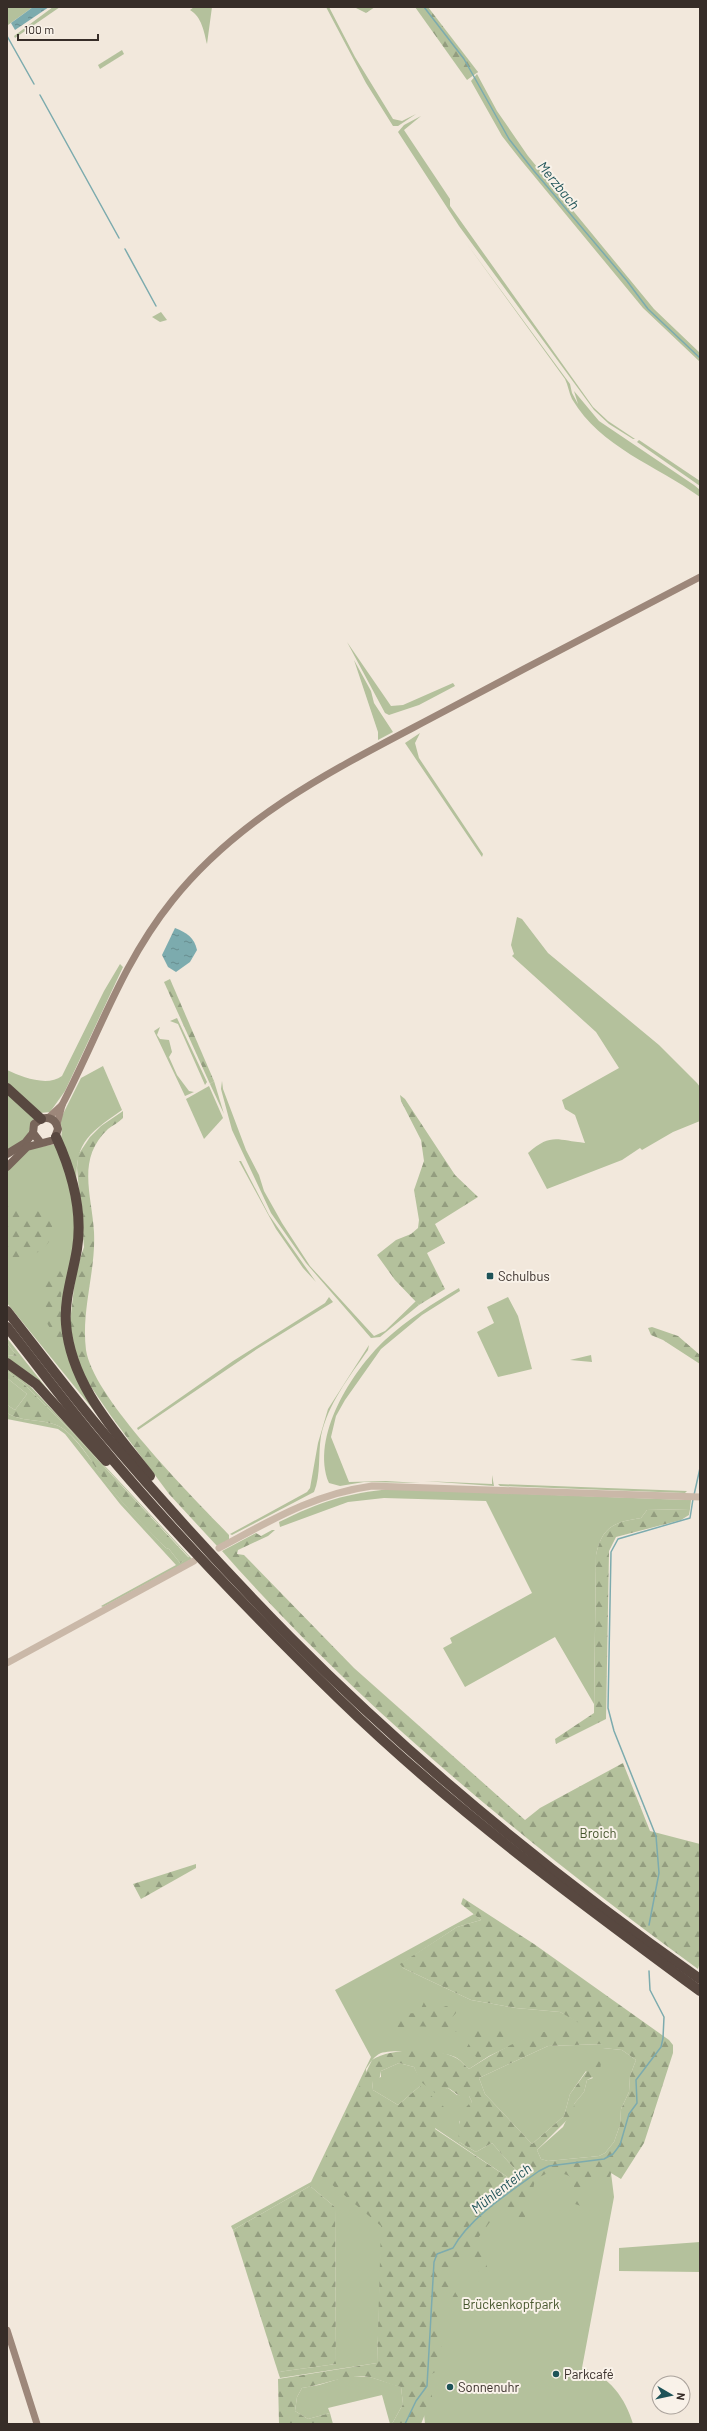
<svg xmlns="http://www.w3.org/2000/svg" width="707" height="2431" font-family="Barlow,sans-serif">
<defs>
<pattern id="forest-firs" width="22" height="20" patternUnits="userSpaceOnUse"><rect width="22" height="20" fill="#b4c19c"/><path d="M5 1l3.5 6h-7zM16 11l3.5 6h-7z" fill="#939d7f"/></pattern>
<pattern id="water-ripples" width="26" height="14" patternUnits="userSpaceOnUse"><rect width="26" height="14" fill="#7cabae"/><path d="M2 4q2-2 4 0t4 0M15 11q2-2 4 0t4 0" fill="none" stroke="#668c8e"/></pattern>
</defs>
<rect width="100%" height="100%" fill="#f2e8dc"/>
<!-- green -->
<g fill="#b4c19c">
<path d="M7,7H33L8,25Z"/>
<path d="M53,7H60L15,38L14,36Z"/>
<path d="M194,7H212L207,44C204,32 202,17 190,10Z"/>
<path d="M326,7H329L355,57L393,119L402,121L416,114L398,126H393L366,83Z"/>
<path d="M122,50L124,54L100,69L98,65Z"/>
<path d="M477,74L497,111L528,156L654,309L700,353V362L643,308L520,159L502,136L471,81Z"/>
<path d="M421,116L404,130L450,199V206L593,407L608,421L635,439H633L609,424L594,410L459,226L398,132L404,125Z"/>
<path d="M467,244L570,384L572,393L578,404L574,391L599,421L694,485L700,490V497C656,465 601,448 572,399C569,393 568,385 565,379Z"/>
<path d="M161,312L167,320L160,322L152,317Z"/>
<path d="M639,440L700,481V486L637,442Z"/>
<path d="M347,642L391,706L403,705L453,683L455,686L419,705L389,715L385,713Z"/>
<path d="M354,660L371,691L374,703L393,732L378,740V732Z"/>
<path d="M420,733L415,743L419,758L483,854L482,857L405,743Z"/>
<path d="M517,917L522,919L548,953L659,1045L697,1083L700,1087V1121L673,1132L642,1150L640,1148L622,1160L547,1189L528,1153C551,1133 556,1140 585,1143L575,1115L565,1109L562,1100L619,1068L596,1032L512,956L514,954L511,945Z"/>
<path d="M120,964L123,967L65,1091L50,1112L40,1113L7,1084V1070C22,1077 47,1087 62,1076L104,991Z"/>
<path d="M177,1018L207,1082L205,1085L178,1024L170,1021Z"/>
<path d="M160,1027L157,1035L160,1039L169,1040L172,1052L169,1057L177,1075L189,1091L194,1092L185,1096L154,1031Z"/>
<path d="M103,1066L122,1110C85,1136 74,1144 77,1190L61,1140L62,1129L60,1120L81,1078Z"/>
<path d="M214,1081L224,1114L210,1084Z"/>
<path d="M222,1081L223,1089L246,1150L259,1175L264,1191L282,1223L310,1266L374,1336L385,1331L416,1301L419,1305L380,1337L371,1338L306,1263L271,1213L232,1130L221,1089Z"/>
<path d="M209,1086L223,1118L204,1139L186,1099Z"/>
<path d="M7,1091L34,1118L26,1139L7,1151Z"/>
<path d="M56,1144L63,1156L77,1223L64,1318L104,1423L7,1303V1170L28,1149Z"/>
<path d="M239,1161H241L269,1215L316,1282L303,1268L276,1229Z"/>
<path d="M459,1288L460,1291L422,1315L381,1349L345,1400L336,1416L331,1437L349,1482L386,1481L420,1483L364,1482L340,1486L329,1483C310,1437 352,1371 385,1340C407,1320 433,1303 459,1288Z"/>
<path d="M329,1297L333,1302L257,1349L138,1430L137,1428L233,1361L325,1303Z"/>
<path d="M508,1297L518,1316L532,1369L498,1377L477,1332L494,1323L487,1307Z"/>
<path d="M7,1338L52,1395L7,1360V1355L17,1356L7,1343Z"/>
<path d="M369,1345L368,1350C349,1377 328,1404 321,1436C318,1454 321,1475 314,1492L232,1535L230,1534L307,1492L310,1488L318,1443L328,1409Z"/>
<path d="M591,1355L592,1362L570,1360Z"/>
<path d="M7,1368L31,1387L192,1559L103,1607L101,1606L176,1565L120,1504L65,1434L58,1429L7,1419V1413C24,1424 49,1417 65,1430C83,1445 96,1469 110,1487C127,1509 147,1528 166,1548L169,1549L180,1563L189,1557L69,1429L23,1383L7,1371Z"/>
<path d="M7,1378L27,1394L15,1410L7,1405Z"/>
<path d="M492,1475L494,1486L424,1481L492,1484Z"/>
<path d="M498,1484L687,1491L685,1493L500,1486Z"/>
<path d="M392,1489L660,1499L691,1500L690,1509L647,1510L641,1518C615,1522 602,1526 596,1555L594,1704L555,1637L465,1687L443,1648L452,1643L450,1638L532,1593L486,1501L384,1498L348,1502L280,1527L279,1522C320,1502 346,1493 392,1489Z"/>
<path d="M474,1914L481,1920L457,1927L401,1964L403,1968L471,2000L516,2008L560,2012L606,2036L605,2038L525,2039L489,2056L469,2069C464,2065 460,2059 455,2057C444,2051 393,2049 381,2053C374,2056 370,2063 366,2069L382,2225L377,2363L280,2378L278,2372L336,2364L335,2207L310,2186L233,2230L231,2226L311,2182L371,2057L335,1990Z"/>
<path d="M603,2044V2048L622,2050L636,2060L630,2076L629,2092L621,2109L620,2125L614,2142L605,2153L599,2156L548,2161L541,2159L537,2150L563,2127L574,2104L584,2092L587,2080L593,2078L586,2071L570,2094L564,2116L532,2144L485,2094L479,2078L548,2046Z"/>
<path d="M399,2063L414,2067C421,2082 430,2093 448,2088L457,2095L469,2096L472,2102L459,2122V2142L476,2152L492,2143L519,2174L520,2179L515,2182L435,2128L420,2086L398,2105L373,2090L372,2081L381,2077V2071Z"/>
<path d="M594,2163L611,2173L614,2197L582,2368C609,2375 626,2399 633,2424H425L422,2394L431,2259L540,2170Z"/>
<path d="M700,2242V2272L619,2271V2248Z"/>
<path d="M345,2377H370L401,2387L403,2404L392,2424H390L382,2395L328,2408L330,2413L308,2419L295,2411L297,2397L302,2388L319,2385Z"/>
</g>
<!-- forest -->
<g fill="url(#forest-firs)" fill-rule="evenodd">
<path d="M354,7H375L366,13Z"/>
<path d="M415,7H428L478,72L467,80Z"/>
<path d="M170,979L214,1081L210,1084L164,982Z"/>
<path d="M400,1095L405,1099L455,1175L478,1197L435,1224L445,1243L427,1253L445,1289L419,1305L395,1280L377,1255L396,1240L411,1234L418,1228L419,1220L414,1190L424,1161L421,1140L401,1101Z"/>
<path d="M123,1111V1118C118,1123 113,1125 108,1129C76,1159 92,1195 94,1232C96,1271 81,1310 86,1350C93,1398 193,1497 229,1535V1540L217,1546L169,1494L111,1416L87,1381L74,1347L70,1322L76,1271L84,1247L77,1168L78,1155L90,1137L101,1126Z"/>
<path d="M7,1206C75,1205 60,1260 7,1260Z"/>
<path d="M59,1265L67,1272L61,1295L63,1340L59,1342L53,1339L50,1328L43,1317L46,1304L42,1300L48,1273Z"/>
<path d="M652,1327L678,1336L700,1355V1364L663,1340L651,1335L648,1328Z"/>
<path d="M7,1343L17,1356L7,1355Z"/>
<path d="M7,1371L23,1383L69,1429L189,1558L180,1563L169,1549L166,1548C146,1528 126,1508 108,1485C94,1467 83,1444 65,1430C49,1417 24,1424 7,1413V1405L15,1410L27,1394L7,1378Z"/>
<path d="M690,1509L689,1515L681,1520L616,1537L609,1551L606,1719L556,1744L555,1739L594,1713L596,1555C602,1526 615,1522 641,1518L647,1510Z"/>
<path d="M272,1530H275L268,1536L238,1550L237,1554L244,1555L354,1668L525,1820L540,1808L623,1763L650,1831L700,1844V1962L698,1969C528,1845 362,1710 222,1551L256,1533L261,1536Z"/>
<path d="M196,1864V1868L141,1899L133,1884Z"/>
<path d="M463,1898L534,1944L669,2040L673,2045V2053L644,2143L621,2179L611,2173L609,2179L599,2174L592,2176L584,2187L581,2206L572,2203L574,2186L569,2176C550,2168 552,2172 535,2179L533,2190L535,2192L523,2204L527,2227L523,2230L516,2227L510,2208L499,2210L478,2238L488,2270L485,2274L480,2273L469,2259L442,2270L461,2302L459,2307H454L441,2289L436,2327L442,2332L443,2340L437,2371L430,2375L432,2397L421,2424H392L403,2404L401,2387C390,2385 379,2379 369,2377C345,2374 324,2385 302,2388L297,2397L295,2411L308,2419L330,2413L333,2424H279L278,2379L377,2363L381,2226L318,2173L372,2060C389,2048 435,2047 454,2057C460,2059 464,2065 469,2069C501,2049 541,2025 580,2027C589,2028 598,2034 605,2038L560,2012L516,2008L471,2000L403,1968L400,1964L457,1927L481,1920L461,1904ZM603,2044V2048L622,2050L636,2060L630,2076L629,2092L621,2109L620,2125L614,2142L605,2153L599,2156L548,2161L541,2159L537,2150L575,2112L574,2104L584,2092L587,2080L600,2073L601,2062L598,2061L592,2064L570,2094L564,2116L532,2144L485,2094L479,2078L548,2046ZM399,2063L414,2067L420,2081L435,2093L448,2088C456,2092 460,2100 469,2096L472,2102C458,2111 458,2127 459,2142L476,2152L492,2143L519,2174L520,2179L515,2182L435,2129L444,2107L420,2086L398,2105L373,2090L372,2081H379L381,2071Z"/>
<path d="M424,2002C433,2004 436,2011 446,2006L455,2009L456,2013L448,2022L458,2029V2031C440,2039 429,2017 407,2032L392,2026C397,2011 406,2014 419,2013Z"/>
<path d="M479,2026L512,2033L478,2059L467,2047Z"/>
<path d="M310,2186L335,2207L336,2364L278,2372L233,2230Z"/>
</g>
<!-- water -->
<g fill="url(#water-ripples)">
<path d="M33,7H49L15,30L11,23Z"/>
<path d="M175,928C187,933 194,937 197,950L190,962L176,972L168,967L162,955Z"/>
</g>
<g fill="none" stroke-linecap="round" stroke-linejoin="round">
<!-- stream -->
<g stroke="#7cabae" stroke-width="1.5">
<path d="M424,7L464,59L509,139L534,171L627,281L648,309L700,358"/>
<path d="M7,36L34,84"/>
<path d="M40,95L119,238"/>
<path d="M125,249L156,306"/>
<path d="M694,1495L700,1468"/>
<path d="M649,1925L659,1873L656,1836L614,1731L608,1708L611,1552L618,1539L690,1518L693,1499"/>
<path d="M405,2424L416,2401L427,2386L434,2262L437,2254L453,2248C470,2217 510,2192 539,2171L549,2166L604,2159L613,2154L620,2145L629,2114L637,2103L636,2080L661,2047L663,2038L664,2017L650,1990L649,1971"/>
</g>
<!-- tertiary -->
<g stroke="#cab8a8" stroke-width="7">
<path d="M219,1548C270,1521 314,1494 372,1486L700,1497"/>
<path d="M7,1663L194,1561"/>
</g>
<!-- secondary -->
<g stroke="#9d877a" stroke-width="7">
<path d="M48,1118L62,1105"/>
<path d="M57,1124L62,1105C98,1036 122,963 172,901C243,812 343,765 441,713C527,667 614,622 700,577"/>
<path d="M7,2330L37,2424"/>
</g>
<!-- primary -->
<g stroke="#78655a" stroke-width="8">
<path d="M7,1154L25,1143L33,1133"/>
<path d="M7,1167L27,1147L54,1140L58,1129C56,1120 50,1116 41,1119L34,1124L33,1133L40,1142"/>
</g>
<!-- motorway -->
<g stroke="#584840" stroke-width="10">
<path d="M7,1088L41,1119"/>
<path d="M56,1137C72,1172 83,1211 77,1249C73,1274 64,1298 66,1324C71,1385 114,1430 150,1476"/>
<path d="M7,1311C40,1353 72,1396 107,1437C165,1505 227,1573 290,1637C415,1763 555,1877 700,1979"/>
<path d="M7,1327C37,1365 66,1404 97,1441C172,1532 255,1617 339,1699C450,1807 575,1899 700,1991"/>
<path d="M7,1363L36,1384L106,1461"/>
</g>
</g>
<!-- markers -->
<g fill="#1e5358" stroke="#f9f2e9" stroke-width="1.5">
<rect x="486" y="1272" width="8" height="8" rx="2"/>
<circle cx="556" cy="2374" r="4"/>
<circle cx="450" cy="2387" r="4"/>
</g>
<g text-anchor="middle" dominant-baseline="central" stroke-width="4" stroke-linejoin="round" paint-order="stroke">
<!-- poi labels -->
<g font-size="13" fill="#372d28" stroke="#f9f2e9" text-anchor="start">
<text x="498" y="1276">Schulbus</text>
<text x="564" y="2374">Parkcafé</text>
<text x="458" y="2387">Sonnenuhr</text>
</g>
<!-- park labels -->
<g font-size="13" fill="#45552c" stroke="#f9f2e9">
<text x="598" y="1833">Broich</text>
<text x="511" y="2304">Brückenkopfpark</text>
</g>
<!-- water labels -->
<g font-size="14" font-style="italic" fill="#1e5358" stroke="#f9f2e9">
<text transform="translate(559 185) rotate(51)">Merzbach</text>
<text transform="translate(501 2188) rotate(-38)">Mühlenteich</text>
</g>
</g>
<!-- border -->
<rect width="707" height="2431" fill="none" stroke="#372d28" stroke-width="16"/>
<!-- north arrow -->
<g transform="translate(671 2395) rotate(99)"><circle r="19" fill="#f9f2e9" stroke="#aba39c"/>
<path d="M0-3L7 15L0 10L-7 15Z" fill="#1e5358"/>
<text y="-6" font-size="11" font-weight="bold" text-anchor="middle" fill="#372d28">N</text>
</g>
<!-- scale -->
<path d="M18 34v6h80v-6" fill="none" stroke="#372d28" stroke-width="2"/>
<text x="24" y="34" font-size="12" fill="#372d28" stroke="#f9f2e9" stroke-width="3" paint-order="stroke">100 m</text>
</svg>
